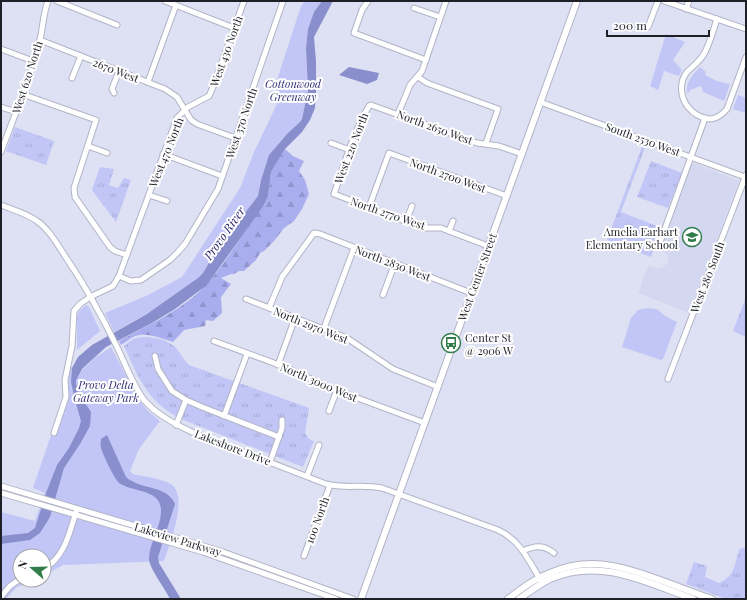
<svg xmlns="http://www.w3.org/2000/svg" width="747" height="600" font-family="'Playfair Display',serif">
<defs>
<pattern id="grass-tufts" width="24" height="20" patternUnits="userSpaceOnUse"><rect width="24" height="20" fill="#c1c6f6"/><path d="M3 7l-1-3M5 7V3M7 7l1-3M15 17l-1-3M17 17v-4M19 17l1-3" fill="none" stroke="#a5aad3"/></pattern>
<pattern id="forest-firs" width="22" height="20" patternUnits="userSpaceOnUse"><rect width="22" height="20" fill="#a9aeef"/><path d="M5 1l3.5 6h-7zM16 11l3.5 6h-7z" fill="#9195cd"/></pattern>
</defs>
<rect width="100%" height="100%" fill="#dee1f3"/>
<!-- built -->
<path fill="#d4d7f0" d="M694,163L739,181L689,313L638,293L648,266L657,268H661L667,264L668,262V255L663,251L664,249L662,248L692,164Z"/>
<!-- grass -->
<g fill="url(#grass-tufts)">
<path d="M15,127L54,141L46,165L6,151Z"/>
<path d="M643,144L646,145L621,212L662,228L651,257L607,240Z"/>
<path d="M651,161L682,173L668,208L637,197Z"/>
<path d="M100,167L114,169L109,185L118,188L124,178L131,180L116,222L92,190Z"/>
<path d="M746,297V337L733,331Z"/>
<path d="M142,337C154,337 166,339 175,347C180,352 183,359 189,365L309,408L305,433L309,439L314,441L303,467L181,419C147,401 139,379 124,346L133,339Z"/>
<path d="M742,548L746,549V599H726L686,584L694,562L707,566L705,577L719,583C735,576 734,566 739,550Z"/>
</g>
<!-- forest -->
<path fill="url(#forest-firs)" d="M285,149L293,156L304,161L299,171L305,180L309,194L302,209L294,221L284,228L274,241L264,251L260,253L256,260L244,271H239L234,274H231L221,278L231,284L221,297L222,313L213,321L206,320L205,326L184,330L173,342C161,338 147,332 135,336C130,338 125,343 121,345L119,341C145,326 177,313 200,291C226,266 241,233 264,205L268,196L271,172Z"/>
<!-- park -->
<g fill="#c1c6f6">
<path d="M305,1H322L314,12L308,29L306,48L308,90L302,119L300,122L287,134L273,150L267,161L261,180L258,196L215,252L203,273L198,278L155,309L114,332L105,313L146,296L182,277L240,188L254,152L277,104L278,77L301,6Z"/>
<path d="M666,34L685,42L673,60L682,70L679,76L664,71L658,90L650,86Z"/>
<path d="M700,67L706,72L705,75L717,81L730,84L724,101L703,92L701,86L690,90V92L687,93C686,82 692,75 700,67Z"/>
<path d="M738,95L746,98V113L733,109Z"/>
<path d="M86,305L89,307L100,331L77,350V317L79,311Z"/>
<path d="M647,308L657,309L665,316L677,322L663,359L661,360L622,347L631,318L638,310Z"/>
<path d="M111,347L138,399L148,411L160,421L139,449L130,471L133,474C145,477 159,478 169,483C191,493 169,545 164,561L63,565L44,576V556H20V580H37L17,587L6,599H1V512L35,521L45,493L33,488L67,388L68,366L81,370V371L96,357Z"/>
</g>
<!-- water -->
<g fill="#898ecd">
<path d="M322,1H333L314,37L316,61V93L315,108L310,120L302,132L285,149L271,172L268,196L264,205L207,285L175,309L152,323L106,347L82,369L76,380V384L79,394L91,412L90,426L80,444L64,468L50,517L40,533L30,540L1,544V536L28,533L35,528L46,493L57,465L69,448L79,428L81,421L75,400L71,382L72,368L78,357L92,345L147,314L198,278L203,273L215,252L258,196L261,180L269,155L287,134L300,122L302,119L308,90L306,48L308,29L314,12Z"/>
<path d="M349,67L379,73L377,80L367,84L339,75Z"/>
<path d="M107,435L126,477C142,491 166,484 175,504L158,557L159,563L181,599H170C165,588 150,570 149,559C149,541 167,518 159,502C153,490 131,491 119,483C114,478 103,455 101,448C100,445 101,442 101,439Z"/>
</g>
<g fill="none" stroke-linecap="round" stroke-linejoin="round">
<defs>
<g id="minor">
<path d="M57,1L117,25"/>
<path d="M165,1L234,28"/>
<path d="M368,1L362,10L354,33L426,60"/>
<path d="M664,1L746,29"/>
<path d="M414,8L440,17"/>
<path d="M686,9L689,1"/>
<path d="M717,19C713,31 710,43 704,54C700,61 693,66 687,72C679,82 680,97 688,107C693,113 701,118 709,119C717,119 722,115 727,109L746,57"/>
<path d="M648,27L658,1"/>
<path d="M40,40L165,89L177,97L191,120L197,124L235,138"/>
<path d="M1,49L33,61"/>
<path d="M418,77L427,83L498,109L486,143"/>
<path d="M72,78L81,56"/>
<path d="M148,82L176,5"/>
<path d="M114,93L112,89L119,71"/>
<path d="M22,94L96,120L74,188L75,197L110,247L115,251L127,255"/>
<path d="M540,102L745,177"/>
<path d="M1,107L16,112"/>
<path d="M398,114L410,85L422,71L446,1"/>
<path d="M331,143L350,150"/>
<path d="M88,146L107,153"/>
<path d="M1,152C14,116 31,78 40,40C43,27 43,14 48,1"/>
<path d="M163,154L222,176"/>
<path d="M149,195L167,201"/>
<path d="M1,205C13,210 26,213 37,221C50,230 58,246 67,259C86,287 103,318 118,349C126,366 133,385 144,400C157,415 175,424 192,432L326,484C345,489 363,484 382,488L498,530C520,540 529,561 541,581"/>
<path d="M369,207L389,153L507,196"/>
<path d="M406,221L412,206"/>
<path d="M449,231L453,221"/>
<path d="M659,245L705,118"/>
<path d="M488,246L441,228H423L334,194C344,165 353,133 369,106L371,105L477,143L499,146L522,154"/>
<path d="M119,276L131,281L141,280L170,260L178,252L185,244L218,189L283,1"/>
<path d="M383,295L395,263"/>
<path d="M246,299L347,338L393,369L438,387"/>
<path d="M269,308L282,277L314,233L320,234L471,293"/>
<path d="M324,328L354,248"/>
<path d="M214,341L282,366L333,389L425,423"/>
<path d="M155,356L158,369L172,391L186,400L202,407L279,437"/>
<path d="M278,365L295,318"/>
<path d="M668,379L746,175"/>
<path d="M329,411L337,390"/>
<path d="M224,416L247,354"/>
<path d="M176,425L186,400"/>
<path d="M54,433L66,397L65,380L72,346L74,311L80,304L90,297L113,286L119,276L177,118L188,107L209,96L213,87L244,1"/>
<path d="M270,462L282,428V420"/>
<path d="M307,476L319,445"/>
<path d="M1,486L223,552L353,599"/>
<path d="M1,493L203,552L336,599"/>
<path d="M523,551C535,545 544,545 554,553"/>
<path d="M304,556L330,485"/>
<path d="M44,569C65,556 69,534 76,512"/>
<path d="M1,597L10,586L20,579"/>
</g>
<g id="major">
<path d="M361,599L577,1"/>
<path d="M508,599C521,589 534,579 550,573C589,556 622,566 660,580C677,586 694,593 712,599"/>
<path d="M519,599C529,592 538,585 550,579C600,557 646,582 693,599"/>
</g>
</defs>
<!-- minor casing -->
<use href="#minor" stroke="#b2b4c6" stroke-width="7"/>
<!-- major casing -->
<use href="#major" stroke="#b2b4c6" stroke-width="8"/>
<!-- minor -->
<use href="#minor" stroke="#fff" stroke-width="5"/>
<!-- major -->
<use href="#major" stroke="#fff" stroke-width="6"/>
</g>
<!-- icons -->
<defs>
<symbol id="school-ring" viewBox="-11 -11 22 22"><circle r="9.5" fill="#fff" stroke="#317c4b" stroke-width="1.5"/><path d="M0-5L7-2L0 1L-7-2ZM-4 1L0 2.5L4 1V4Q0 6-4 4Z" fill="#317c4b"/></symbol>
<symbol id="bus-ring" viewBox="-11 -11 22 22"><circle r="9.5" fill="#fff" stroke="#317c4b" stroke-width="1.5"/><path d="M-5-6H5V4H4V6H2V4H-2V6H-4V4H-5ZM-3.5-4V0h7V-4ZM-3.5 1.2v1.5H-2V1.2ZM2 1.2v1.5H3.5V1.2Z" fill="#317c4b"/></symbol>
</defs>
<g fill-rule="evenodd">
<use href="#school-ring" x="681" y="226" width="22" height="22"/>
<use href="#bus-ring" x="440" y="332" width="22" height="22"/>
</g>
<g text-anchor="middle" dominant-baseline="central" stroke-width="4" stroke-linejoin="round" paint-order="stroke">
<!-- street labels -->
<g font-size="11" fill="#1f2027" stroke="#fff">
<text transform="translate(226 51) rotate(-70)">West 430 North</text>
<text transform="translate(116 70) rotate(21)">2670 West</text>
<text transform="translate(27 77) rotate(-72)">West 620 North</text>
<text transform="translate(241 123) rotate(-71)">West 370 North</text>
<text transform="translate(435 127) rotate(20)">North 2650 West</text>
<text transform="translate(643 139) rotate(20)">South 2530 West</text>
<text transform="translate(351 148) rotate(-69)">West 220 North</text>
<text transform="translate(166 152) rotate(-68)">West 470 North</text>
<text transform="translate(448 175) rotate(20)">North 2700 West</text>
<text transform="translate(388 213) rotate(19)">North 2770 West</text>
<text transform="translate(393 263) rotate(21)">North 2830 West</text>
<text transform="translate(477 277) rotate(-70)">West Center Street</text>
<text transform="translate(707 277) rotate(-69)">West 280 South</text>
<text transform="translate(311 325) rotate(22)">North 2970 West</text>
<text transform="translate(319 382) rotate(23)">North 3000 West</text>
<text transform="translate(233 447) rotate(21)">Lakeshore Drive</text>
<text transform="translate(317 520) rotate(-70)">100 North</text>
<text transform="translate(178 539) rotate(17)">Lakeview Parkway</text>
</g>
<!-- park labels -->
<g font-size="11" font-style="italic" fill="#302b76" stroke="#fff">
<text x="293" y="83">Cottonwood<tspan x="293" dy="13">Greenway</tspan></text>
<text x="106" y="384">Provo Delta<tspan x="106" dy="13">Gateway Park</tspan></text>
</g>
<!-- poi labels -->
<g font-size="11" fill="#1f2027" stroke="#fff" text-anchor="end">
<text x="678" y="231">Amelia Earhart<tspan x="678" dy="13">Elementary School</tspan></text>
<text x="465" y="337" text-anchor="start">Center St<tspan x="465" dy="13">@ 2906 W</tspan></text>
</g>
<!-- water labels -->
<g font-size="12" font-style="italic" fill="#28226b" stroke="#fff">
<text transform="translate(224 233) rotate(-55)">Provo River</text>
</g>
</g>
<!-- border -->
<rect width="747" height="600" fill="none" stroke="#1f2027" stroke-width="4"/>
<!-- north arrow -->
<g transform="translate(32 568) rotate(290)"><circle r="19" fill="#ffffff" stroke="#a5a6a9"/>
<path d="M0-3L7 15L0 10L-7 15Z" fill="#317c4b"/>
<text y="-6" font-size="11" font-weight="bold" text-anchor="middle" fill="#1f2027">N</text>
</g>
<!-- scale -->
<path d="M607 30v6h102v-6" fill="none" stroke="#1f2027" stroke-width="2"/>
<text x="613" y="30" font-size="12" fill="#1f2027" stroke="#ffffff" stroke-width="3" paint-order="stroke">200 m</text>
</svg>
